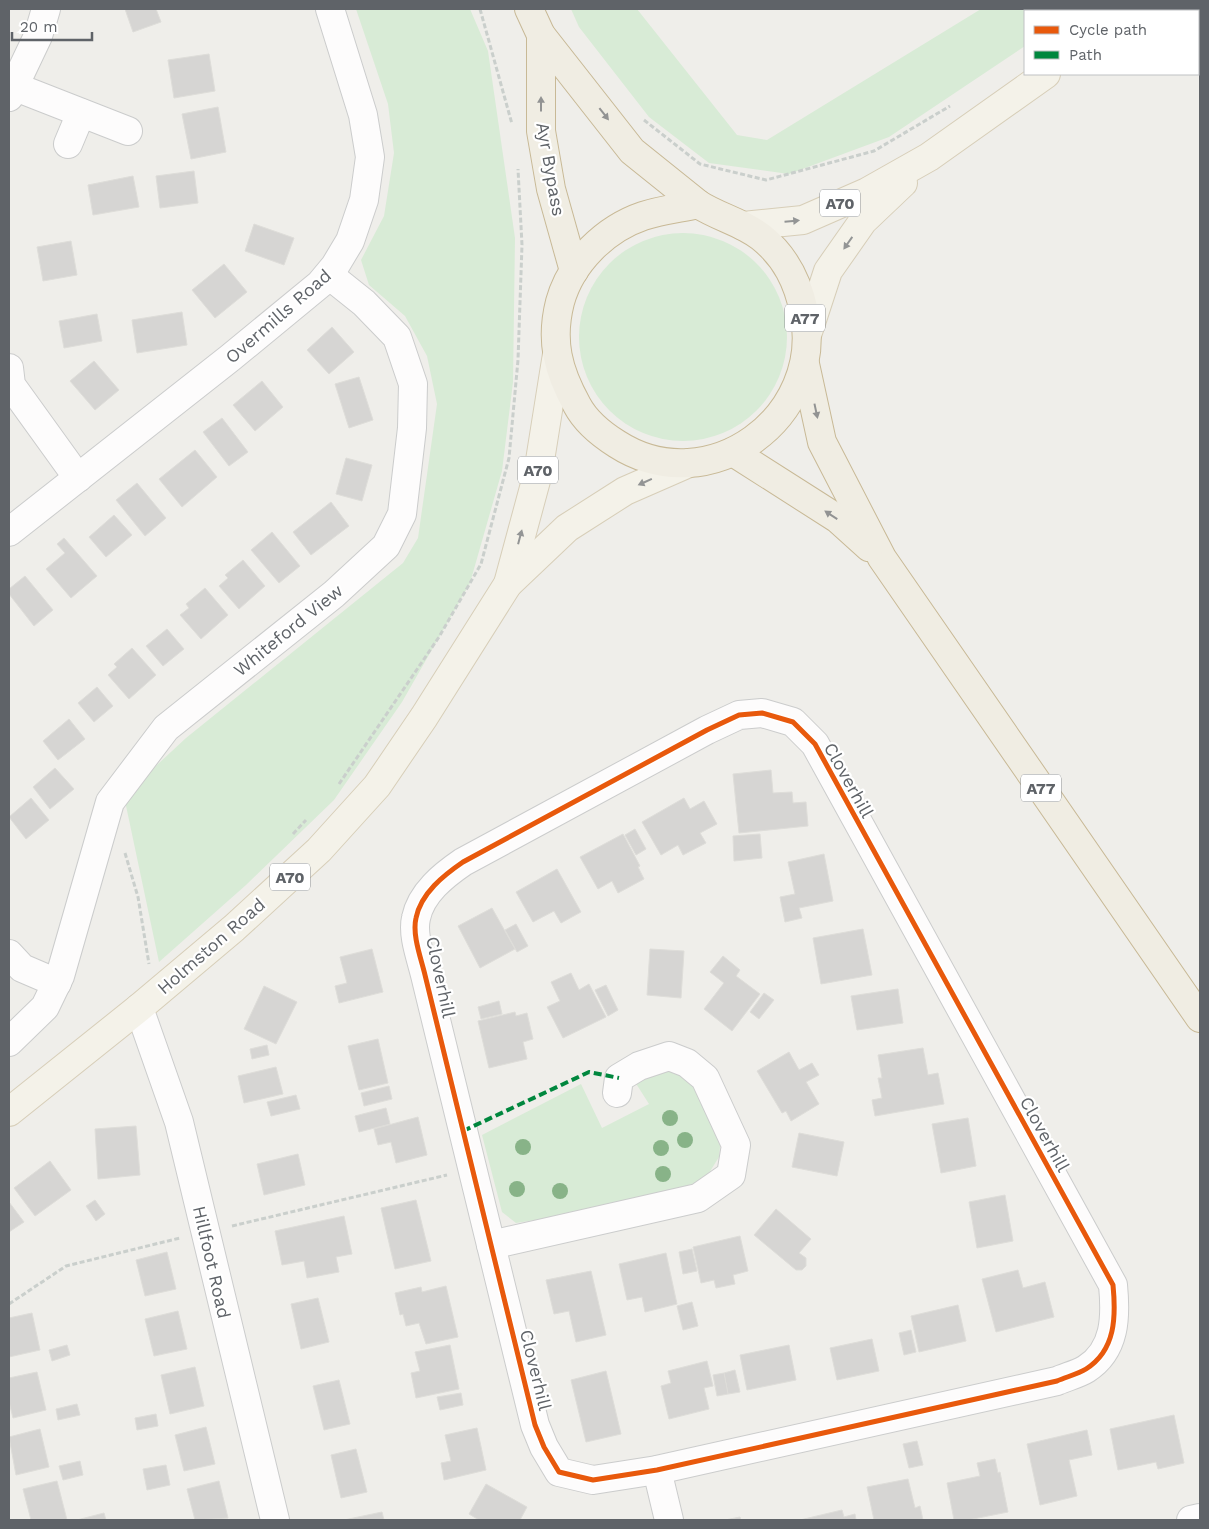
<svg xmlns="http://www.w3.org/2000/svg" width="1209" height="1529" font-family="'Work Sans',sans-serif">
<rect width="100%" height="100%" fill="#efeeea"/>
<!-- green -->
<g fill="#d8ebd6">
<path d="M356,9H470L488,51L515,238L513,382L502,471L470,583L402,702L334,800L246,885L159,962L125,801L130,790L186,738L403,563L418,538L437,404L427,356L405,316L369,285L361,260L384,216L394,153L388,104Z"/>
<path d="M571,9H637L737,135L767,140L981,9H1081L1078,11H1025V46L889,137L789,174L709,163L649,117L579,27Z"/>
<circle cx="683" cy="337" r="104"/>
<path d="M667,1070L686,1077L704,1103L721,1138L719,1157L709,1173L701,1181L680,1188L542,1219L516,1223L502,1212L482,1135L581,1084L602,1128L649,1104L635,1082L649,1074Z"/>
</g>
<!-- building -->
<g fill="#d6d5d3" stroke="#deddd9">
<path d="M125,9H156L161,22L133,32Z"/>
<path d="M209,54L215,91L174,98L168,60Z"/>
<path d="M218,107L226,152L191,159L182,114Z"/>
<path d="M194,171L198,203L160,208L156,176Z"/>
<path d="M133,176L139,207L93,215L88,185Z"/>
<path d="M254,224L294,238L284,265L245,251Z"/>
<path d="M71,241L77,275L43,281L37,247Z"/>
<path d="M224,264L247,292L215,318L192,290Z"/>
<path d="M182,312L187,345L137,353L132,320Z"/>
<path d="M97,314L102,341L64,348L59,321Z"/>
<path d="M332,327L354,352L329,374L307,350Z"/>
<path d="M94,361L119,390L95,410L70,381Z"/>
<path d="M359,377L373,420L349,428L335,384Z"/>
<path d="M262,381L283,407L255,431L233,405Z"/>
<path d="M222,418L248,452L229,466L203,432Z"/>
<path d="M195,450L217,477L182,507L159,479Z"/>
<path d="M346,458L372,465L362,501L336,494Z"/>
<path d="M137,483L166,518L145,536L116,500Z"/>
<path d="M331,502L349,526L311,555L293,532Z"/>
<path d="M114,515L132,535L106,557L89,537Z"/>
<path d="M272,532L300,566L279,583L251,550Z"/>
<path d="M64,538L97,576L71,598L46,569L65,553L57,544Z"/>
<path d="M243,560L265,586L239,609L219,586L228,578L225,575Z"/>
<path d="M25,576L53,610L34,626L9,594V589Z"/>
<path d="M205,588L228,615L201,639L180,615L189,608L186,604Z"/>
<path d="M167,629L184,649L163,666L146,646Z"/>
<path d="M132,648L156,675L129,699L108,675L117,667L114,664Z"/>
<path d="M97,687L113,706L94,722L78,703Z"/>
<path d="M69,719L85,739L58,760L43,741Z"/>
<path d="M55,768L74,789L50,809L33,787Z"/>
<path d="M771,770L773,793L792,792L793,803L806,802L808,826L739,833L733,774Z"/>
<path d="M31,798L49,820L26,839L9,817Z"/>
<path d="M684,798L690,809L704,801L717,824L700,833L706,843L683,855L678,845L661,855L642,822Z"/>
<path d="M635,829L646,849L636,855L625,835Z"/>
<path d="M623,834L640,866L638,867L644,879L618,893L612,881L598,889L580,857Z"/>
<path d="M760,834L762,858L734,861L733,836Z"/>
<path d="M824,854L833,901L799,908L802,918L785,922L780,897L795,894L788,862Z"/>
<path d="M557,869L581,912L561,923L554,911L533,922L516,892Z"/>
<path d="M492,908L515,949L480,968L458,926Z"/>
<path d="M516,924L528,946L517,952L505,930Z"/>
<path d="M863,929L872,975L821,984L813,938Z"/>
<path d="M372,949L383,992L339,1003L335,986L347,983L340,957Z"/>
<path d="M650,949L684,951L681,998L647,995Z"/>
<path d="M723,956L740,970L736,976L760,994L732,1031L704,1009L724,983L710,972Z"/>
<path d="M571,973L579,990L589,984L606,1017L563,1038L547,1007L560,1001L551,982Z"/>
<path d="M606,985L618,1010L608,1016L595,990Z"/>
<path d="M264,986L297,1002L276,1044L244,1029Z"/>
<path d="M898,989L903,1023L857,1030L851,996Z"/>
<path d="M764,993L774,1000L759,1019L750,1012Z"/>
<path d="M499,1001L502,1014L481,1019L478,1007Z"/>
<path d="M515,1012L516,1016L527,1013L533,1039L523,1042L527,1059L489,1068L478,1021Z"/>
<path d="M378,1039L388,1083L359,1090L348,1046Z"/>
<path d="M267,1045L269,1055L252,1059L250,1049Z"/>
<path d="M923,1048L928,1075L938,1073L944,1104L875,1116L872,1100L882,1098L878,1078H882L878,1055Z"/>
<path d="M789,1052L799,1070L812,1063L819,1075L806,1082L819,1104L791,1121L786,1111L782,1113L757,1071Z"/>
<path d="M276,1067L283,1094L244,1103L238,1076Z"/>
<path d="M389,1086L392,1099L364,1106L361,1093Z"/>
<path d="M296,1095L300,1109L271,1116L267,1102Z"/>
<path d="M386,1108L390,1124L359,1132L355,1116Z"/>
<path d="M418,1117L427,1155L396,1163L391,1142L378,1145L374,1129Z"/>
<path d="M968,1118L976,1166L941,1173L932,1124Z"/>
<path d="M136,1126L140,1175L98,1179L95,1129Z"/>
<path d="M799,1133L844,1142L837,1176L792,1167Z"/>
<path d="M298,1154L305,1185L264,1195L257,1164Z"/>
<path d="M50,1161L71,1190L35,1216L14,1188Z"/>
<path d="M1005,1195L1013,1241L977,1248L969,1202Z"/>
<path d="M95,1200L105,1214L96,1221L86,1206Z"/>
<path d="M416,1200L431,1261L395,1269L381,1208Z"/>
<path d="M9,1202L24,1222L9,1232Z"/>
<path d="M776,1209L811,1239L799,1253L806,1258V1266L802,1270H796L754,1235Z"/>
<path d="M344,1216L352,1254L336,1257L339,1272L307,1278L304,1261L282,1265L275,1231Z"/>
<path d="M740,1236L748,1271L733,1275L735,1284L716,1288L714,1280L701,1283L693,1247Z"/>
<path d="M692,1249L697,1271L683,1274L679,1252Z"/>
<path d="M167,1252L176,1289L145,1296L136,1260Z"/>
<path d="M666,1253L677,1304L645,1312L642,1297L627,1300L619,1264Z"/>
<path d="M1018,1270L1023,1288L1045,1282L1054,1317L996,1332L982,1279Z"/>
<path d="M591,1271L606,1335L576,1342L569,1311L554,1314L546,1280Z"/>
<path d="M446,1286L458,1337L426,1344L419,1323L406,1326L403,1314L400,1315L395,1293L421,1287L422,1292Z"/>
<path d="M318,1298L329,1342L301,1349L291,1304Z"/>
<path d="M692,1302L698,1326L683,1330L677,1306Z"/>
<path d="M958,1305L966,1341L919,1352L911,1316Z"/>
<path d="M178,1311L187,1349L154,1356L145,1319Z"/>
<path d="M32,1313L40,1350L9,1357V1318Z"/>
<path d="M911,1330L916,1352L904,1355L899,1333Z"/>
<path d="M872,1339L879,1371L837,1380L830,1348Z"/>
<path d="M67,1345L70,1355L52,1361L49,1350Z"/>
<path d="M450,1345L459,1389L416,1398L411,1373L420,1371L415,1352Z"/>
<path d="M789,1345L796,1380L747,1390L740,1355Z"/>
<path d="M707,1361L713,1386L704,1388L709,1409L669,1419L661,1386L671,1383L668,1371Z"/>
<path d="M195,1367L204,1406L170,1414L161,1375Z"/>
<path d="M735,1370L740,1392L728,1394L724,1373Z"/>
<path d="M606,1371L621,1434L586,1442L571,1380Z"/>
<path d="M37,1372L46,1410L13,1418L9,1402V1378Z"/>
<path d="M724,1373L728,1394L717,1396L713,1375Z"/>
<path d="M339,1380L350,1424L324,1430L313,1386Z"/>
<path d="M461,1393L463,1405L440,1410L437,1397Z"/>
<path d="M77,1404L80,1415L58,1420L56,1409Z"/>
<path d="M156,1414L158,1426L137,1430L135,1418Z"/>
<path d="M1174,1415L1184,1463L1158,1469L1156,1462L1118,1470L1110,1429Z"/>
<path d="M206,1427L215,1464L184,1471L175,1435Z"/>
<path d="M477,1428L486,1470L444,1480L441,1463L451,1461L445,1435Z"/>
<path d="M40,1429L49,1467L16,1475L9,1437Z"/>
<path d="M1087,1430L1092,1455L1069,1460L1077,1496L1040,1505L1027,1444Z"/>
<path d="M917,1441L923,1465L909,1468L903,1444Z"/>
<path d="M356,1449L367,1492L341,1498L331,1455Z"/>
<path d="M995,1459L998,1473L1000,1472L1008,1512L968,1520H954L947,1483L980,1476L977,1463Z"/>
<path d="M80,1461L83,1475L63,1480L59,1466Z"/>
<path d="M166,1465L170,1485L147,1490L143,1469Z"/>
<path d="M908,1479L915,1508L920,1506L923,1520H874L867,1487Z"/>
<path d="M57,1481L67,1520H31L23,1489Z"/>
<path d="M219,1481L228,1518L195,1520L187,1489Z"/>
<path d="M486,1484L527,1507L520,1520H479L469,1514Z"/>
<path d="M842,1510L844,1517L855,1514L856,1520H800Z"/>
<path d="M382,1512L384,1520H344Z"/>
<path d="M104,1513L106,1520H77Z"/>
<path d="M740,1517L741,1520H725Z"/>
</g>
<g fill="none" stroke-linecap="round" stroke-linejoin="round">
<defs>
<g id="minor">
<path d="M13,86L128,131"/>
<path d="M9,97L38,36L46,9"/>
<path d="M68,144L81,113"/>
<path d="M9,368L11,385L78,478"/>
<path d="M9,532L230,358L320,284L335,266L350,241L364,200L370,157L363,115L330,9"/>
<path d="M762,713L793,722L815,744L1113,1285C1116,1316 1116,1350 1086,1369C1078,1374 1066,1377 1057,1381L657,1470L593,1480L559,1472L544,1447L535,1425L425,975C421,958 412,935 416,918C421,893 444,875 463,862L707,730L739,715Z"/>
<path d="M9,954L22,968L57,983"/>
<path d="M139,1008L179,1122L275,1520"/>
<path d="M9,1042L45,1007L60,976L110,802L166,728L334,594L386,546L402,514L412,428L413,384L397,337L364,303L329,275"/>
<path d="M491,1245L698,1198L731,1175L736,1145L705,1078L687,1063L669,1056L639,1066L619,1078L617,1093"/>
<path d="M657,1470L669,1520"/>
<path d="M1191,1520L1200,1518"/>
</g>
<g id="major">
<path d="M1134,11L1138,9"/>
<path d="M743,226L803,220L867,192L929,157L1046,74"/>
<path d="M808,332L828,271L863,221L903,183"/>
<path d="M508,584L538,473L557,354"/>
<path d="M9,1112L139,1008L234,928L319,850L377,786L424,717L508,584L567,528L625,491L689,463"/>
</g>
<g id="highway">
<path d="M529,9L541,35L632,151L698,204"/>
<path d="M541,35V131L551,189L574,271"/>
<path d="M698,204C718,217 742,222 761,237C786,257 798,282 804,312C826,417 709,503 617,444C601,434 586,422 577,405C558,371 550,341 560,302C571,262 605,229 643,216C661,210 680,208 698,204Z"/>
<path d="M805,364L822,442L882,558L1200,1018"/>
<path d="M733,452L838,519L869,547"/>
</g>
</defs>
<!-- minor casing -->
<use href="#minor" stroke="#cbcccc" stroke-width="30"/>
<!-- major casing -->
<use href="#major" stroke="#d7ceb8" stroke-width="30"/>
<!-- highway casing -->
<use href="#highway" stroke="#c8b996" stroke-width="30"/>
<!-- path -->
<g stroke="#cacfcc" stroke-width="3" stroke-dasharray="5 2.5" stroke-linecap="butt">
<path d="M480,9L512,124"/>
<path d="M1087,11L1090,9"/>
<path d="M644,120L700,164L766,180L874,151L950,106"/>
<path d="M339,784L439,637L481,564L509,458L518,360L522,245L518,169"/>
<path d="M293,834L306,820"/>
<path d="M125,853L138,897L149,964"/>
<path d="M232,1226L447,1175"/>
<path d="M9,1304L66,1266L180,1238"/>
</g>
<!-- minor -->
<use href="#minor" stroke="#fdfcfc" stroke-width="28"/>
<!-- major -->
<use href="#major" stroke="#f4f2e9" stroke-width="28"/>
<!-- highway -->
<use href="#highway" stroke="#f0ede3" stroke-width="28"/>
<!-- quiet -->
<path stroke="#00873e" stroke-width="4" stroke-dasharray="8 4" stroke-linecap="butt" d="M463,1131L589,1072L619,1078"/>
<defs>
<path id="cycleway" d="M762,713L793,722L815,744L1113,1285C1116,1316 1116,1350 1086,1369C1078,1374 1066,1377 1057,1381L657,1470L593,1480L559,1472L544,1447L535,1425L425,975C421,958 412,935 416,918C421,893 444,875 463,862L707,730L739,715Z"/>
</defs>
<!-- cycleway casing -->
<use href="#cycleway" stroke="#fff" stroke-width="8"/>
<!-- cycleway -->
<use href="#cycleway" stroke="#e8590c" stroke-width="5"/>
</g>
<!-- trees -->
<g fill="#88b388">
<circle cx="670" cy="1118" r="8"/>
<circle cx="685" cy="1140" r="8"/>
<circle cx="523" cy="1147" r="8"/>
<circle cx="661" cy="1148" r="8"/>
<circle cx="663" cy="1174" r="8"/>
<circle cx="517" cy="1189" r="8"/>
<circle cx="560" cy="1191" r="8"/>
</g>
<!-- one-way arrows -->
<defs><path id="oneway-solid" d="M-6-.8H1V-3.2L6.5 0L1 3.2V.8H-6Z" transform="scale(1.25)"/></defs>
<g fill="#929393">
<use href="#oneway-solid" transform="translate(541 104) rotate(-90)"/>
<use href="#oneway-solid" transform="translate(604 114) rotate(52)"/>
<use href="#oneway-solid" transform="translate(816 411) rotate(78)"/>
<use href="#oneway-solid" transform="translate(831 515) rotate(-147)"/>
</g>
<g fill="#939595">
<use href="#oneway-solid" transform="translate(792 221) rotate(-5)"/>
<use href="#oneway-solid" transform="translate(848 243) rotate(125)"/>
<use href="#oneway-solid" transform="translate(645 482) rotate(156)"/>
<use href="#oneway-solid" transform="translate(520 537) rotate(-75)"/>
</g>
<g text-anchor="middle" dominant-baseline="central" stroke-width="4.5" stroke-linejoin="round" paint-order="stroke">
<!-- shield labels -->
<g fill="#fff" stroke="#8f9295" stroke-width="1">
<rect x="820" y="189.5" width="40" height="27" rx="4"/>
<rect x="785" y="304.5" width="40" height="27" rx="4"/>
<rect x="518" y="456.5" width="40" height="27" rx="4"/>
<rect x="1021" y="774.5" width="40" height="27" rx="4"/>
<rect x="270" y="863.5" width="40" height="27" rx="4"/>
</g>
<g font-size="16" font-weight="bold" fill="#5f6368">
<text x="840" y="203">A70</text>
<text x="805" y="318">A77</text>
<text x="538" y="470">A70</text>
<text x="1041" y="788">A77</text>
<text x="290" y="877">A70</text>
</g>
<!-- street labels -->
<g font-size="18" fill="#5f6368" stroke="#fff">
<text transform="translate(551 169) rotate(80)">Ayr Bypass</text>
<text transform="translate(278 316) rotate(-41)">Overmills Road</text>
<text transform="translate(288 630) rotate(-39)">Whiteford View</text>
<text transform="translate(849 780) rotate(61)">Cloverhill</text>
<text transform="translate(211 946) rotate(-41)">Holmston Road</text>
<text transform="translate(441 977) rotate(78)">Cloverhill</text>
<text transform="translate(1045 1134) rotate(61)">Cloverhill</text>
<text transform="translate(212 1262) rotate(77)">Hillfoot Road</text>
<text transform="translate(536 1370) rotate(76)">Cloverhill</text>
</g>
</g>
<!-- border -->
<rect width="1209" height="1529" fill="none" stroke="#5f6368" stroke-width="20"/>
<!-- legend -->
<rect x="1024" y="10" width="175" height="65" fill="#ffffff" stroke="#bfc1c3"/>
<rect x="1034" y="26" width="25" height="8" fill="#e8590c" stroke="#bfc1c3"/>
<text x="1069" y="35" font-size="15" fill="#5f6368">Cycle path</text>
<rect x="1034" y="51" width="25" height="8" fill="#00873e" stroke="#bfc1c3"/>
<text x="1069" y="60" font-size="15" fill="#5f6368">Path</text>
<!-- scale -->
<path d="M12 32v8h80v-8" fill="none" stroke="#5f6368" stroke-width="2.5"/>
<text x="20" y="32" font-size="15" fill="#5f6368" stroke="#ffffff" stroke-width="4" paint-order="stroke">20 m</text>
</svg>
